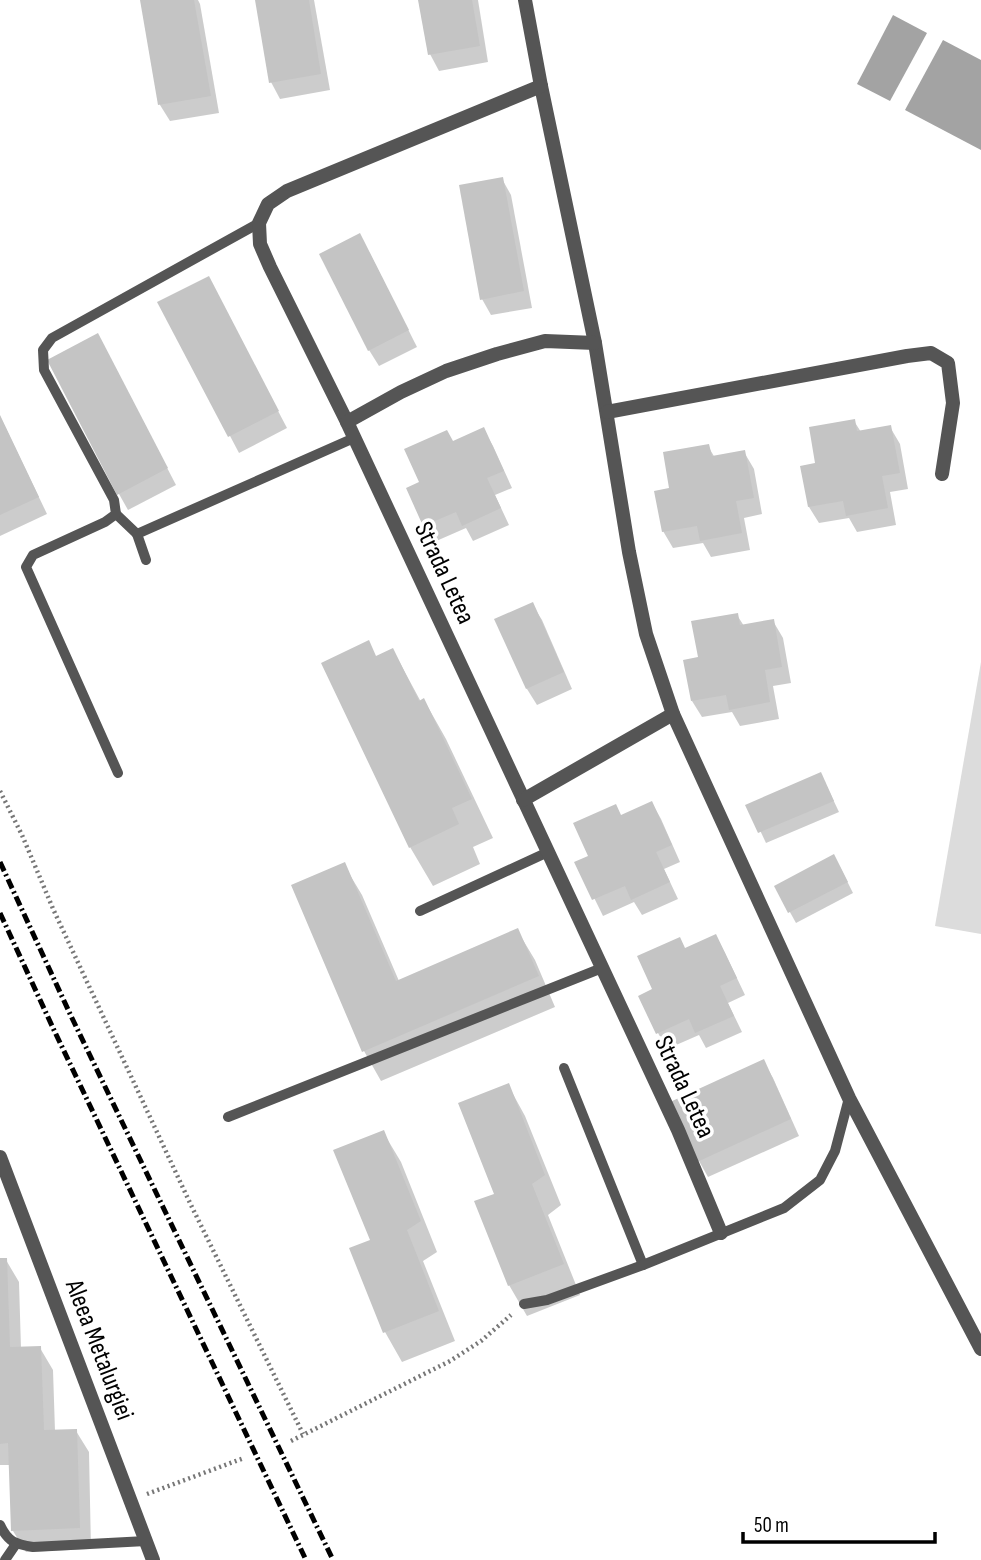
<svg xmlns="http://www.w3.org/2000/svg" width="981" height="1560" font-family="'Sofia Sans Condensed',sans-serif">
<rect width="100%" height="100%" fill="#fff"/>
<!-- green -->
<path fill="#dcdcdc" d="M981,662V934L935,926Z"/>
<!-- water -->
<g fill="#a3a3a3">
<path d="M893,15L927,33L890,101L857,84Z"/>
<path d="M943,40L981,60V150L905,110Z"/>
</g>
<!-- shadow -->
<g fill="#0003">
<path d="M142,0H198L200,4L219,113L170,121L160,105Z"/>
<path d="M257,0H314L330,90L280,99L271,82Z"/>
<path d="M420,0H478L488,62L439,71L430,54Z"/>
<path d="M502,179L511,195L532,308L491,315L482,299Z"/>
<path d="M369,252L417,347L379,366L369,350Z"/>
<path d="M217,295L287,428L239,453L160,303Z"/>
<path d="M107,352L176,485L128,510L119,494Z"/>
<path d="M0,416L47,514L0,536Z"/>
<path d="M854,421L861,432L890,427L900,444L908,489L890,492L896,525L857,532L849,518L819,523L809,507L802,467L817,465Z"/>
<path d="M483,429L493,446L512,488L495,495L509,525L473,541L466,528L434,542L424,526L408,489L422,483L453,443Z"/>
<path d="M708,446L715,458L744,452L754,469L762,514L744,518L750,550L711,557L703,543L673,548L663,531L671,489Z"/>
<path d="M532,604L542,620L572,689L537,705L527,689L497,620Z"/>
<path d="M737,615L744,626L773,621L783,638L791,683L773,686L779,719L740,726L732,712L702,717L692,701Z"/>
<path d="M393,650L421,702L424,700L446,739L493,838L473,847L480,864L433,886L410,847L377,657Z"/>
<path d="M821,774L839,812L766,843L748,805Z"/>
<path d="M652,803L661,819L680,862L664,869L678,899L642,915L634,902L603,916L577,863L590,857Z"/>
<path d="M344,865L362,895L399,981L517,930L535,960L555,1007L381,1081L364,1051Z"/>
<path d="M840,867L853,893L796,923L776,887Z"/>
<path d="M716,936L725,953L745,995L728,1003L742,1032L706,1048L699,1035L667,1049L658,1033L655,990L686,950Z"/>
<path d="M763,1061L773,1078L799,1136L708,1177L699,1161Z"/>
<path d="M508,1085L525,1116L561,1205L548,1215L580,1295L527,1316L509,1285Z"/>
<path d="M383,1132L401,1162L437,1252L423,1261L455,1341L402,1362L385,1332L372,1241Z"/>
<path d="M0,1260H6L19,1282L21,1349L40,1348L53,1370L55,1431H76L89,1452L91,1549L26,1552L13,1531L11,1465H0Z"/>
</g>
<!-- building -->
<g fill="#c4c4c4">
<path d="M140,0H194L211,96L158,105Z"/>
<path d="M255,0H309L321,74L269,83Z"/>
<path d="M418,0H472L480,46L428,55Z"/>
<path d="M503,177L524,291L480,300L459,185Z"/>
<path d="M360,233L409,330L368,351L319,254Z"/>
<path d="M209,276L279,411L228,437L157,302Z"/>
<path d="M98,333L168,468L117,495L47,360Z"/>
<path d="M0,415L39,497L0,515Z"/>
<path d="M855,419L857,431L891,425L900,473L882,476L888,508L846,516L843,501L808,507L800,466L815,463L809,427Z"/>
<path d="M484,427L504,471L487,478L501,508L462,526L456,512L423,526L406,488L419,482L404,449L447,430L453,441Z"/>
<path d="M709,444L712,456L745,450L754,498L736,501L742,533L700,541L697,526L662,532L654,491L669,488L663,452Z"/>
<path d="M533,602L564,672L526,689L494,619Z"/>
<path d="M738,613L740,625L774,619L782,667L765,670L770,702L729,710L726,695L691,701L683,660L698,657L691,621Z"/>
<path d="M369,640L376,656L393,648L419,701L424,698L472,799L452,808L459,824L409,848L321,663Z"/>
<path d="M821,772L834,801L758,833L745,805Z"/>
<path d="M652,801L672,845L656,852L670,882L631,900L625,886L592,900L574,862L588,856L573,823L616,804L621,815Z"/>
<path d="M834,854L848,882L788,913L774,886Z"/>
<path d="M345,862L396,981L518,928L539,976L362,1052L291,885Z"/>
<path d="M716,934L737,978L720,986L734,1016L695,1033L689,1019L656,1034L638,996L652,989L637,956L680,937L685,948Z"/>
<path d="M764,1059L791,1119L697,1162L670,1102Z"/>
<path d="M509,1083L545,1175L532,1184L564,1264L508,1286L474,1201L494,1194L458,1103Z"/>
<path d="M384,1130L421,1221L407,1230L439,1311L383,1333L349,1248L370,1240L333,1150Z"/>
<path d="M0,1258H7L10,1347L41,1346L44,1430L77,1429L80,1528L11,1531L8,1443L0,1444Z"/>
</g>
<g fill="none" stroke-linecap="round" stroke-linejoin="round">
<!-- path -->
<g stroke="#777" stroke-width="4.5" stroke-dasharray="2 3.5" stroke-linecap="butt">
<path d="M0,791L22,835L54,911L190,1203L303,1434"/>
<path d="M291,1441L450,1361L481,1341L511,1315"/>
<path d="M147,1494L244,1458"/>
</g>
<!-- service -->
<g stroke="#555" stroke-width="10">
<path d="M116,514L137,534"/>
<path d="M146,560L137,534L354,438"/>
<path d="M118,773L26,567L33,555L105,522L116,514L114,500L44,370L43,350L52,338L259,223"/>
<path d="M420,911L548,852"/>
<path d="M564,1068L643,1265"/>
<path d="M228,1117L602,968"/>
<path d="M524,1304L547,1300L643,1265L784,1208L820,1180L835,1151L849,1098"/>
<path d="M0,1525C8,1542 15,1544 33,1547L146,1541"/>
<path d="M5,1560L16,1544"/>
</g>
<!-- minor -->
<g stroke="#555" stroke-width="14">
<path d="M525,0L541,86L595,343L629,552L646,634L673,714L849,1098L981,1349"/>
<path d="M541,86L287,191L268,204L259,223L260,244L270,267L347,422L678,1130L721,1233"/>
<path d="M607,412L907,356L931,353L948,363L953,403L942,474"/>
<path d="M347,422L401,392L446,371L497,354L545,341L595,343"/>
<path d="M523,800L673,714"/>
<path d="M0,1157L153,1560"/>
</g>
<!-- rail -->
<g stroke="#000" stroke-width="5" stroke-dasharray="10 3.5 2 3.5" stroke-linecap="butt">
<path d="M0,862L71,1016L333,1560"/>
<path d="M0,913L53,1028L306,1560"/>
</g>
</g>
<g text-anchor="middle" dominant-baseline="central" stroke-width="7" stroke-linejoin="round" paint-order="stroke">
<!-- street labels -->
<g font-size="26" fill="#000" stroke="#fff">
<text transform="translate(444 573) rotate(65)">Strada Letea</text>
<text transform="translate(684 1087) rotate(65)">Strada Letea</text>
<text transform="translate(99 1350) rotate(69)">Aleea Metalurgiei</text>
</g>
</g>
<!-- scale -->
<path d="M743 1532v10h192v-10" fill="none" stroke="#000000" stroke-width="3.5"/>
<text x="754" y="1532" font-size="21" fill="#000000" stroke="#ffffff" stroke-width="5" paint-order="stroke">50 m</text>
</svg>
